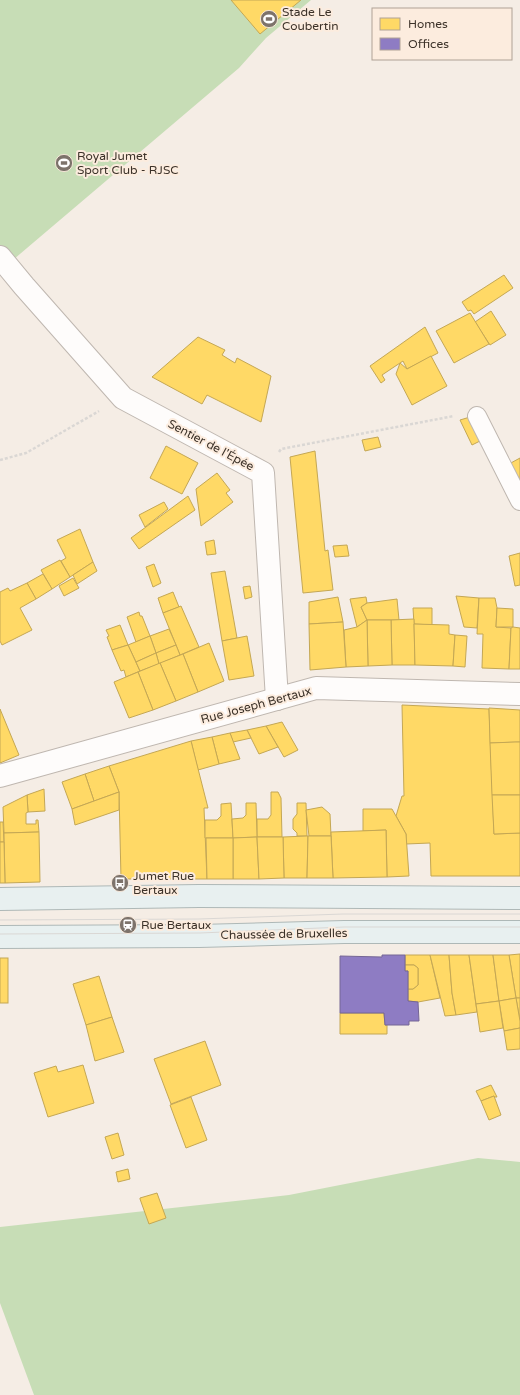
<svg xmlns="http://www.w3.org/2000/svg" width="520" height="1395" font-family="'Varela Round',sans-serif">
<rect width="100%" height="100%" fill="#f5ede5"/>
<!-- green -->
<g fill="#c7ddb6">
<path d="M0,0H311L266,38L239,68L7,265L0,258Z"/>
<path d="M478,1158L520,1162V1395H34L0,1303V1227L289,1195Z"/>
</g>
<!-- homes -->
<g fill="#ffd966" stroke="#c4a754">
<path d="M231,0H301L260,34Z"/>
<path d="M504,275L513,288L474,314L471,310L468,311L462,302Z"/>
<path d="M491,311L506,335L490,345L475,322Z"/>
<path d="M470,313L489,344L454,363L436,331Z"/>
<path d="M425,327L438,353L407,369L403,361L382,375L385,380L381,383L370,366Z"/>
<path d="M198,337L225,350L222,355L235,363L237,358L271,376L261,422L207,395L202,404L152,377Z"/>
<path d="M431,356L447,386L412,405L396,374L400,363L407,369Z"/>
<path d="M470,417L482,440L472,445L460,420Z"/>
<path d="M378,437L381,447L365,451L362,440Z"/>
<path d="M166,446L198,463L182,494L150,478Z"/>
<path d="M315,451L325,551L328,550L333,590L303,593L290,457Z"/>
<path d="M520,458V486L509,464Z"/>
<path d="M217,473L230,490L226,493L233,502L201,526L196,489Z"/>
<path d="M188,496L195,510L139,549L131,538Z"/>
<path d="M164,502L168,509L145,527L139,515Z"/>
<path d="M80,529L93,562L70,577L61,561L66,558L57,540Z"/>
<path d="M214,540L216,554L207,555L205,542Z"/>
<path d="M347,545L349,556L335,557L333,546Z"/>
<path d="M520,553V585L515,586L509,556Z"/>
<path d="M60,560L70,577L52,589L41,570Z"/>
<path d="M93,562L97,571L77,584L73,575Z"/>
<path d="M154,564L161,583L153,587L146,567Z"/>
<path d="M225,571L237,638L222,641L211,573Z"/>
<path d="M43,574L52,589L36,599L27,583Z"/>
<path d="M73,578L79,588L64,596L59,586Z"/>
<path d="M27,583L36,599L20,608L32,630L2,645L0,641V592L8,588L10,591Z"/>
<path d="M250,586L252,597L245,599L243,587Z"/>
<path d="M173,592L179,607L163,613L158,598Z"/>
<path d="M456,596L479,598L477,628L464,627Z"/>
<path d="M338,597L343,622L309,624V602Z"/>
<path d="M366,597L367,603L361,607L367,620L357,627L350,599Z"/>
<path d="M479,598H495L497,608L496,627L511,628L509,669L482,668L483,634H477Z"/>
<path d="M397,599L399,620H367L361,607L367,603Z"/>
<path d="M181,606L199,647L180,655L163,613Z"/>
<path d="M413,608H432V625L414,624Z"/>
<path d="M497,608L513,609V627H496Z"/>
<path d="M139,612L140,616H142L150,636L136,642L127,617Z"/>
<path d="M414,619L415,665H392L391,620Z"/>
<path d="M367,620H391L392,665L368,666Z"/>
<path d="M367,620L368,666L346,667L344,630L357,627Z"/>
<path d="M343,622L346,667L310,670L309,624Z"/>
<path d="M414,624L449,625V634L455,635L453,666L415,665Z"/>
<path d="M120,625L128,645L112,650L107,637L109,636L106,630Z"/>
<path d="M513,627L520,628V669H509L511,628Z"/>
<path d="M169,629L176,645L156,653L150,636Z"/>
<path d="M455,635L467,636L465,667L453,666Z"/>
<path d="M150,636L156,653L136,662L128,645Z"/>
<path d="M247,636L254,676L229,680L222,641Z"/>
<path d="M209,643L224,681L198,692L183,654Z"/>
<path d="M128,645L140,671L126,677L124,670L121,671L112,650Z"/>
<path d="M176,645L180,655L159,664L156,653Z"/>
<path d="M156,653L159,664L140,671L136,662Z"/>
<path d="M183,654L198,692L176,701L160,663Z"/>
<path d="M160,663L176,701L153,710L138,672Z"/>
<path d="M138,672L153,710L129,718L114,682Z"/>
<path d="M402,705L489,709L494,834L520,833V876H431L430,843L406,844V834L396,816L402,796H404Z"/>
<path d="M489,708L520,710V742L490,743Z"/>
<path d="M0,709L19,755L0,763Z"/>
<path d="M282,722L298,750L284,757L266,726Z"/>
<path d="M266,726L278,747L259,754L247,730Z"/>
<path d="M247,730L251,738L233,742L230,733Z"/>
<path d="M230,733L240,759L219,764L212,737Z"/>
<path d="M212,737L219,764L198,770L191,741Z"/>
<path d="M191,741L208,808H204L207,879H121L119,792L109,766Z"/>
<path d="M515,742H520V795H492L490,743Z"/>
<path d="M109,766L119,792L94,801L85,774Z"/>
<path d="M85,774L94,801L72,809L62,782Z"/>
<path d="M44,789L45,811L28,812L27,795Z"/>
<path d="M119,792V810L75,825L72,809Z"/>
<path d="M271,792H278L281,798L282,837H257V819H268L271,815Z"/>
<path d="M27,795L28,812L26,813V824H36V820H38L39,832L4,833L3,807Z"/>
<path d="M492,795H520V833L494,834Z"/>
<path d="M231,803L233,838H205V820H217L221,816V804Z"/>
<path d="M246,803H256L257,837L233,838L232,819L243,818L246,815Z"/>
<path d="M297,803H306L307,836H297V833L293,829V819L297,814Z"/>
<path d="M322,807L330,814L331,836H309L306,810Z"/>
<path d="M363,809H392L406,834L409,876L387,877L386,830L363,831Z"/>
<path d="M0,822H3L4,842H0Z"/>
<path d="M386,830L387,877L333,878L331,832Z"/>
<path d="M39,832L40,882L5,883L4,833Z"/>
<path d="M307,836H308L307,878H284L283,837Z"/>
<path d="M308,836H331L333,878H307Z"/>
<path d="M257,837L259,879H233V838Z"/>
<path d="M257,837H283L284,878L259,879Z"/>
<path d="M206,838H233V879H207Z"/>
<path d="M0,842H4L5,883H0Z"/>
<path d="M520,954V998H516L509,955Z"/>
<path d="M405,955H430L440,998L418,1002L408,1001V989H413L418,985V968L414,965H405Z"/>
<path d="M430,955H449L452,993L456,1015L445,1016Z"/>
<path d="M449,955H469L477,1012L456,1015L452,993Z"/>
<path d="M469,955H493L499,1001L476,1004Z"/>
<path d="M493,955H509L516,998L499,1001Z"/>
<rect x="0" y="958" width="8" height="45"/>
<path d="M405,965H414L418,968V985L413,989H408V971H405Z"/>
<path d="M99,976L112,1017L86,1025L73,984Z"/>
<path d="M516,998H520V1021Z"/>
<path d="M516,998L520,1021V1028L504,1031L499,1001Z"/>
<path d="M499,1001L503,1028L480,1032L476,1004Z"/>
<path d="M340,1013H384L385,1025H387V1034H340Z"/>
<path d="M112,1017L124,1052L95,1061L86,1025Z"/>
<path d="M520,1028V1049L507,1050L504,1031Z"/>
<path d="M205,1041L221,1085L171,1104L154,1059Z"/>
<path d="M83,1065L94,1103L48,1117L34,1073L56,1066L58,1072Z"/>
<path d="M491,1085L497,1097H494V1096L481,1101L476,1091Z"/>
<path d="M494,1096L501,1115L489,1120L481,1101Z"/>
<path d="M191,1097L207,1140L186,1148L170,1105Z"/>
<path d="M118,1133L124,1155L112,1159L105,1137Z"/>
<path d="M128,1169L130,1179L118,1182L116,1172Z"/>
<path d="M157,1193L166,1218L149,1224L140,1199V1198Z"/>
</g>
<!-- offices -->
<path fill="#8e7cc3" stroke="#756695" d="M382,955H405V971H408V1001L418,1002L419,1021H409V1025H385L384,1013H340V956L382,957Z"/>
<g fill="none" stroke-linecap="round" stroke-linejoin="round">
<defs>
<path id="service" d="M477,416L520,501"/>
<g id="minor">
<path d="M0,257L24,286L123,398L263,473L277,699"/>
<path d="M0,776L316,688L520,694"/>
</g>
<g id="primary">
<path d="M0,899L199,896L520,898"/>
<path d="M0,937L199,936L344,932H520"/>
</g>
</defs>
<!-- service casing -->
<use href="#service" stroke="#bfb7b0" stroke-width="20"/>
<!-- minor casing -->
<use href="#minor" stroke="#bfb7b0" stroke-width="24"/>
<!-- primary casing -->
<use href="#primary" stroke="#aeb8b7" stroke-width="24"/>
<!-- path -->
<g stroke="#dad7d4" stroke-width="2.5" stroke-dasharray="3 2" stroke-linecap="butt">
<path d="M279,452L281,449L454,416"/>
<path d="M0,460L26,453L99,411"/>
</g>
<!-- service -->
<use href="#service" stroke="#fefcfb" stroke-width="18"/>
<!-- minor -->
<use href="#minor" stroke="#fefcfb" stroke-width="22"/>
<!-- primary -->
<use href="#primary" stroke="#e8f0f0" stroke-width="22"/>
<!-- tram -->
<g stroke="#dad7d4" stroke-width="1">
<path d="M0,920L199,919L343,914H520"/>
<path d="M0,934L200,933L344,927H520"/>
</g>
</g>
<!-- icons -->
<defs>
<symbol id="stadium-disc" viewBox="-11 -11 22 22"><circle r="9.5" fill="#7d736b" stroke="#fcecde"/><path d="M0-5a6.5 5 0 1 0 0 10a6.5 5 0 1 0 0-10ZM-3.5-1.8h7v3.6h-7Z" fill="#fff"/></symbol>
<symbol id="bus-disc" viewBox="-11 -11 22 22"><circle r="9.5" fill="#7d736b" stroke="#fcecde"/><path d="M-5-6H5V4H4V6H2V4H-2V6H-4V4H-5ZM-3.5-4V0h7V-4ZM-3.5 1.2v1.5H-2V1.2ZM2 1.2v1.5H3.5V1.2Z" fill="#fff"/></symbol>
<symbol id="station-disc" viewBox="-11 -11 22 22"><circle r="9.5" fill="#7d736b" stroke="#fcecde"/><path d="M-3-6H3Q5-6 5-4V2Q5 4 3 4L4.5 6H3L1.5 4h-3L-3 6H-4.5L-3 4Q-5 4-5 2V-4Q-5-6-3-6ZM-3.5-4v3h7v-3ZM-3.5 1v1.5H-2V1ZM2 1v1.5H3.5V1Z" fill="#fff"/></symbol>
</defs>
<g fill-rule="evenodd">
<use href="#stadium-disc" x="259" y="9" width="20" height="20"/>
<use href="#stadium-disc" x="54" y="153" width="20" height="20"/>
<use href="#bus-disc" x="110" y="873" width="20" height="20"/>
<use href="#station-disc" x="118" y="915" width="20" height="20"/>
</g>
<g text-anchor="middle" dominant-baseline="central" stroke-width="4" stroke-linejoin="round" paint-order="stroke">
<!-- poi labels -->
<g font-size="12" fill="#3c3229" stroke="#fcecde" text-anchor="start">
<text x="282" y="12">Stade Le<tspan x="282" dy="14">Coubertin</tspan></text>
<text x="77" y="156">Royal Jumet<tspan x="77" dy="14">Sport Club - RJSC</tspan></text>
<text x="133" y="876">Jumet Rue<tspan x="133" dy="14">Bertaux</tspan></text>
<text x="141" y="925">Rue Bertaux</text>
</g>
<!-- street labels -->
<g font-size="12" fill="#3c3229" stroke="#fcecde">
<text transform="translate(211 445) rotate(28)">Sentier de l'Épée</text>
<text transform="translate(256 705) rotate(-15)">Rue Joseph Bertaux</text>
<text transform="translate(284 934) rotate(-1)">Chaussée de Bruxelles</text>
</g>
</g>
<!-- legend -->
<rect x="372" y="8" width="140" height="52" fill="#fcecde" stroke="#afa296"/>
<rect x="380" y="18" width="20" height="12" fill="#ffd966" stroke="#afa296"/>
<text x="408" y="28" font-size="12" fill="#3c3229">Homes</text>
<rect x="380" y="38" width="20" height="12" fill="#8e7cc3" stroke="#afa296"/>
<text x="408" y="48" font-size="12" fill="#3c3229">Offices</text>
</svg>
